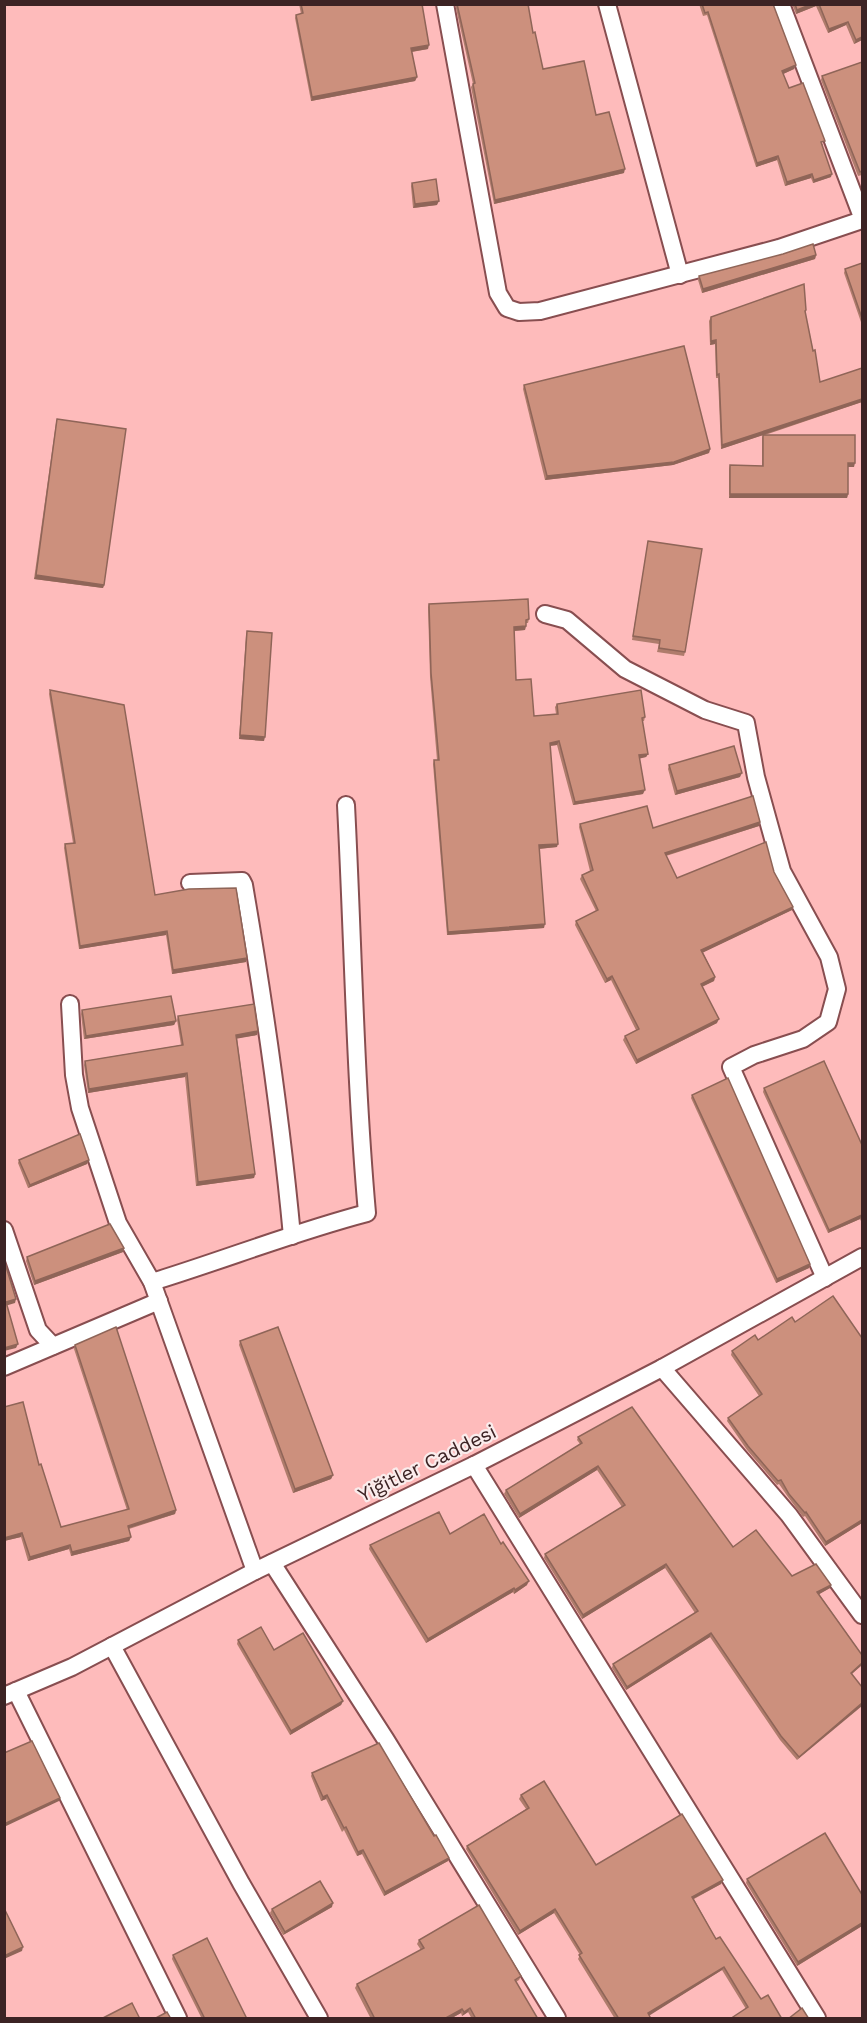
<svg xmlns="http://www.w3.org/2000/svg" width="867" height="2023" font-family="'Work Sans',sans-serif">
<rect width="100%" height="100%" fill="#febbbb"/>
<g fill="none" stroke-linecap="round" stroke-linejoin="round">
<defs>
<g id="street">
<path d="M445,4L498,293L507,308L519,312L540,311L779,248L862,220"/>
<path d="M607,4L680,275"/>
<path d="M781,4L862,217"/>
<path d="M545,614L567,620L625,669L705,710L746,723L756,777L782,871L829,957L837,989L828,1022L803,1039L754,1055L731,1067L825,1278"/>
<path d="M190,883L242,881L244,885C264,1002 281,1118 292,1236"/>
<path d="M70,1004L74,1075L80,1108L118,1223L152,1282L255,1571"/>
<path d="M4,1230L38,1330L53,1346"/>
<path d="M152,1282C224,1260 294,1232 367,1213C355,1078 353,941 346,805"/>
<path d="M4,1367L159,1301"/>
<path d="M662,1368L789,1515L862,1615"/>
<path d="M474,1465L817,2018"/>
<path d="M272,1563L386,1740L557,2018"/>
<path d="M112,1646L241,1883L319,2018"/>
<path d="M16,1691L178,2018"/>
<path d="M4,1696L72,1667L255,1571L474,1465L662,1368L862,1257"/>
</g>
</defs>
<!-- street casing -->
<use href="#street" stroke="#884e50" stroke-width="20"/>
<!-- street -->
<use href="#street" stroke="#fff" stroke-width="16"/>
</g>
<!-- wall -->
<g fill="#af7c6c">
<path d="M299,4H422L428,49L412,52L417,77L415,81L311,101L295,18L296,15L301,14Z"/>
<path d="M455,4H528L533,33L543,69L596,115L624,173L494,204L471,87L473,84Z"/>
<path d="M699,4H773L796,65L794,69L783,74L789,88L823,145H822L831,177L813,183L811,178L785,186L777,160L756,167L707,15L703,16Z"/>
<path d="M792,4H862V40L854,44L846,25L828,33L816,6L796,14Z"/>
<path d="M862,62V175L858,176L821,80L822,76Z"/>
<path d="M412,183L437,205L413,208L411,186Z"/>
<path d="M816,255L815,259L702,293L698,280L699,276Z"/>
<path d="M862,263V325L844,273L845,269Z"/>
<path d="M806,310L805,313L820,382L862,402L765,435L854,467H848V494L847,498H729V469L730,465L762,466V438L763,435L721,449L718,378H716L715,344L710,345L709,321L711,317Z"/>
<path d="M524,385L710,449L709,453L673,465L545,480L523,389Z"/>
<path d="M57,419L104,585L103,588L34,579L56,423Z"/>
<path d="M648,541L685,652L684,656L657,652L659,644L632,640Z"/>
<path d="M429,604L529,619L528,623H526L525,630L514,631L516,680L534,716L556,714L555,707L557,704L645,717L644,721H642L648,754L646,757L639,758L643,794L573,805L557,745L550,746L557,847L539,849L544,928L447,935L433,764L434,760H437L430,677L428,607Z"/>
<path d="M247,631L264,741L239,739L246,635Z"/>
<path d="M50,690L155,895L246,962L172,974L166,935L79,949L64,848L65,844L73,843L49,694Z"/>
<path d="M669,765L740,777L675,795L668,769Z"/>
<path d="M760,822L759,826L666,856L677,878L774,872L793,907L792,910L703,952L715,977L714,981L702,987L717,1023L636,1064L623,1040L625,1036L636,1030L611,980L605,983L575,925L576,921L596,911L580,879L582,875L590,871L579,827L580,824L653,828Z"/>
<path d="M82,1010L176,1021L174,1025L84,1039L81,1014Z"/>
<path d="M178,1016L257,1035L237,1038L255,1174L254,1178L196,1186L185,1077L88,1093L84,1065L85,1061L181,1045L177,1020Z"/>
<path d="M764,1088L862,1145V1223L860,1219L828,1233L763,1092Z"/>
<path d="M692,1095L810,1264L809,1268L776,1283L691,1098Z"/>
<path d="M19,1160H89L87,1164L28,1188L18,1163Z"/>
<path d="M124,1248L123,1252L34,1285L26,1261L27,1257Z"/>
<path d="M795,1322L862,1338V1523L825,1546L805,1516L803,1517L788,1497L779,1484L777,1485L747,1450L727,1421L728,1418L759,1396L731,1355L732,1351L758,1340Z"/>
<path d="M240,1341L333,1475L331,1479L293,1493L239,1345Z"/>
<path d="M75,1345L176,1510L175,1514L129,1529L131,1537L129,1541L71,1556L69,1549L28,1561L21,1537L4,1541V1407L39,1465L61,1527L127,1510L74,1349Z"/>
<path d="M578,1437L733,1547L792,1576L830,1588L819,1594L862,1655V1665L852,1674L797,1760L780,1740L710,1637L626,1690L612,1668L613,1664L695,1613L665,1568L582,1619L544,1558L545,1554L622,1507L597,1470L519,1518L504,1494L506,1490L580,1444L577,1440Z"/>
<path d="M450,1534L501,1544L527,1585L514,1594L513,1592L426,1643L369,1549L370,1545Z"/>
<path d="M238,1640L274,1650L343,1701L341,1705L290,1735L237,1644Z"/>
<path d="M312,1773L448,1861L384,1896L362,1854L357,1856L344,1830L342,1832L326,1799L321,1801L311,1776Z"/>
<path d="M521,1795L596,1865L723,1880L721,1884L694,1899L716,1939L761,1999L746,2009L722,1970L649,2015L651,2019H615L578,1959L580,1955L554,1913L518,1935L466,1849L467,1846L526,1809L519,1799Z"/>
<path d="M747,1879L861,1893L862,1892V1926L797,1966L746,1883Z"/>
<path d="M332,1907L283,1935L270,1913L272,1909Z"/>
<path d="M419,1940L521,1976L519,1980L516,1982L538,2019H472L468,2012L462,2016L461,2013L450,2019H371L355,1988L357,1984L421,1950L417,1944Z"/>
<path d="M173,1955L247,2019H202L172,1959Z"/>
</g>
<!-- shaded-wall -->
<g fill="#8f6558">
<path d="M812,4H817L816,6L796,14L797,10Z"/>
<path d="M848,22L846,25L828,33L829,29Z"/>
<path d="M862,37V40L854,44L856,40Z"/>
<path d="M429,45L428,49L410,52L411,48Z"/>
<path d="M796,65L794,69L781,75L782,71Z"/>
<path d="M417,77L415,81L311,101L312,97Z"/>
<path d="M778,156L777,160L756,167L757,163Z"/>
<path d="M625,169L624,173L494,204L495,200Z"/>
<path d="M812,174L811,178L785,186L787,182Z"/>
<path d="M832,174L831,177L813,183L814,180Z"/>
<path d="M439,201L437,205L413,208L415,204Z"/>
<path d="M816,255L815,259L702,293L703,289Z"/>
<path d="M716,340L715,344L710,345L711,341Z"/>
<path d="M862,399V402L721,449L722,445Z"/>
<path d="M710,449L709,453L673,465L545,480L547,476Z"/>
<path d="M848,463H855L854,467H847Z"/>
<path d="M730,494H848L847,498H729Z"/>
<path d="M36,575L104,585L103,588L34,579Z"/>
<path d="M526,626L525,630L512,631L514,627Z"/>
<path d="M240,735L265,737L264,741L239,739Z"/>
<path d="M559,741L557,745L548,746L550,743Z"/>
<path d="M648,754L646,757L638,759L639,755Z"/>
<path d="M742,773L740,777L675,795L677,791Z"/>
<path d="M645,790L643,794L573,805L575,802Z"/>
<path d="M760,822L759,826L664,856L665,853Z"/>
<path d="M558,844L557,847L537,849L539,845Z"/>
<path d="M793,907L792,910L700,954L701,950Z"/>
<path d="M545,924L544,928L447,935L448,932Z"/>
<path d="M167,931L166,935L79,949L80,946Z"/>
<path d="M247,958L246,962L172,974L173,970Z"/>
<path d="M612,976L611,980L605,983L607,979Z"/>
<path d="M715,977L714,981L699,988L701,984Z"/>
<path d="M719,1019L717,1023L636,1064L637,1060Z"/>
<path d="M176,1021L174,1025L84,1039L86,1036Z"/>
<path d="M258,1031L257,1035L235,1039L236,1035Z"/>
<path d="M187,1073L185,1077L88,1093L89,1089Z"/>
<path d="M89,1160L87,1164L28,1188L30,1185Z"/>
<path d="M255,1174L254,1178L196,1186L198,1182Z"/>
<path d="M862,1215L860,1219L828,1233L829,1230Z"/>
<path d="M124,1248L123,1252L34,1285L35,1281Z"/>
<path d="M810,1264L809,1268L776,1283L777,1279Z"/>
<path d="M16,1299L15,1303L5,1306L6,1302Z"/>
<path d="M18,1344L16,1348L4,1351V1348Z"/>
<path d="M598,1466L597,1470L519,1518L520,1514Z"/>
<path d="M333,1475L331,1479L293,1493L295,1489Z"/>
<path d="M176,1510L175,1514L126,1529L128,1526Z"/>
<path d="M862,1520V1523L825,1546L826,1542Z"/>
<path d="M22,1533L21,1537L4,1541V1538Z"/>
<path d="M131,1537L129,1541L71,1556L72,1552Z"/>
<path d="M70,1545L69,1549L28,1561L30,1557Z"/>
<path d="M666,1564L665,1568L582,1619L583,1615Z"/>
<path d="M529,1581L527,1585L514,1594L515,1590Z"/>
<path d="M831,1585L830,1588L816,1596L817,1592Z"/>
<path d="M514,1588L513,1592L426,1643L428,1639Z"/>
<path d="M711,1633L710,1637L626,1690L627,1687Z"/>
<path d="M862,1663V1665L849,1676L851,1673Z"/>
<path d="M343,1701L341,1705L290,1735L291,1731Z"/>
<path d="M862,1703V1706L797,1760L799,1757Z"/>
<path d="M327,1795L326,1799L321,1801L323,1797Z"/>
<path d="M60,1798L59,1801L4,1827V1824Z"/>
<path d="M363,1850L362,1854L357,1856L358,1852Z"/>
<path d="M449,1858L448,1861L384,1896L385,1892Z"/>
<path d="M723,1880L721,1884L691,1900L692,1897Z"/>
<path d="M333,1903L332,1907L283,1935L285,1932Z"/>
<path d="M555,1909L554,1913L518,1935L520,1931Z"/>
<path d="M862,1923V1926L797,1966L798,1962Z"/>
<path d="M23,1947L22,1951L4,1959V1956Z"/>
<path d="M724,1967L722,1970L647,2017L648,2013Z"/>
<path d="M470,2008L468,2012L462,2016L464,2012Z"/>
<path d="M462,2009L461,2013L450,2019H444Z"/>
</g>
<!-- building -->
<g fill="#cc907d" stroke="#8f6558" stroke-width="1.5">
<path d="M301,4H422L429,45L411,48L417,77L312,97L296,15L303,13Z"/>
<path d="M457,4H528L533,33L535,32L543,69L584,61L596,115L609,112L625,169L495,200L473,84L475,83Z"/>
<path d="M702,4H773L796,65L782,71L789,88L803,83L825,141L821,142L832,174L814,180L812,174L787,182L778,156L757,163L708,12L705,13Z"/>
<path d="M795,4H812L797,10Z"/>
<path d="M819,4H862V37L856,40L848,22L829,29Z"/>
<path d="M862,62V171L860,172L822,76Z"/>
<path d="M436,179L439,201L415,204L412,183Z"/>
<path d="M813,244L816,255L703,289L699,276L783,254Z"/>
<path d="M862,263V318L845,269Z"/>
<path d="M804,284L806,310L805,311L813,351L815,350L820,382L862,368V399L722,445L719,374L717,375L716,340L711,341V317Z"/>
<path d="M684,346L710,449L674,462L547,476L524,385Z"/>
<path d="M57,419L126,429L104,585L36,575Z"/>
<path d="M763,435H855V463H848V494H730V465L763,466Z"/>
<path d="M648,541L702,549L685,652L659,648L660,640L633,636Z"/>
<path d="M528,599L529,619L526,620V626L514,627L516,680L531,679L534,716L558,714L557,704L641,690L645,717L642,718L648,754L639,755L645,790L575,802L559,741L550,743L558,844L539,845L545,924L448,932L434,760H439L431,673L429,604Z"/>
<path d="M247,631L272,633L265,737L240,735Z"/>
<path d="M50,690L124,705L155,895L189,889L236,888L247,958L173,970L167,931L80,946L65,844L75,843Z"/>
<path d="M734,746L742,773L677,791L669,765Z"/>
<path d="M753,796L760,822L665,853L677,878L766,842L774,872L793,907L701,950L715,977L701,984L719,1019L637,1060L625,1036L639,1029L612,976L607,979L576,921L598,910L582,875L593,870L580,824L647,806L653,828Z"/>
<path d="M171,996L176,1021L86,1036L82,1010Z"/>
<path d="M254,1004L258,1031L236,1035L255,1174L198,1182L187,1073L89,1089L85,1061L183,1045L178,1016Z"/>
<path d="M824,1061L862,1145V1217V1215L829,1230L764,1088Z"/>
<path d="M728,1078L810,1264L777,1279L692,1095Z"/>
<path d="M80,1134L89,1160L30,1185L19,1160Z"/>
<path d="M110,1224L124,1248L35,1281L27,1257Z"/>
<path d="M4,1260L16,1299L6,1302L18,1344L4,1348Z"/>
<path d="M833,1296L862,1338V1520L826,1542L806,1512L805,1513L789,1494L781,1480L778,1481L748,1446L728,1418L762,1394L732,1351L755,1335L758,1340L792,1317L795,1322Z"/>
<path d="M116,1327L176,1510L128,1526L131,1537L72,1552L70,1545L30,1557L22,1533L4,1538V1407L23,1402L39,1465L41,1464L61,1527L129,1509L75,1345Z"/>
<path d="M278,1327L333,1475L295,1489L240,1341Z"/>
<path d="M632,1407L733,1547L756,1530L792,1576L816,1564L831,1585L817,1592L862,1655V1663L851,1673L862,1687V1703L799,1757L781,1736L711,1633L627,1687L613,1664L698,1611L666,1564L583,1615L545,1554L625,1505L598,1466L520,1514L506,1490L582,1443L578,1437Z"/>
<path d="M439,1512L450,1534L484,1514L501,1544L503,1542L529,1581L515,1590L514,1588L428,1639L370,1545Z"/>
<path d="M261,1627L274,1650L303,1633L343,1701L291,1731L238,1640Z"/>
<path d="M32,1741L60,1798L4,1824V1753Z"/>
<path d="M379,1743L434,1836L436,1835L449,1858L385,1892L363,1850L358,1852L346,1827L344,1828L327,1795L323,1797L312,1773Z"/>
<path d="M544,1781L596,1865L682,1814L723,1880L692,1897L716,1939L720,1937L761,1999L768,1995L782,2019H730L748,2007L724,1967L648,2013L651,2019H619L579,1955L582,1953L555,1909L520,1931L467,1846L529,1808L521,1795Z"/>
<path d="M825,1833L861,1893L862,1892V1923L798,1962L747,1879Z"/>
<path d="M320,1881L333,1903L285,1932L272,1909Z"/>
<path d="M479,1905L521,1976L515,1980L538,2019H476L470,2008L464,2012L462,2009L444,2019H375L357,1984L424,1948L419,1940Z"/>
<path d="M4,1908L23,1947L4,1956Z"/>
<path d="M207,1938L247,2019H205L173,1955Z"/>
<path d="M132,2003L140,2019H101Z"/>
<path d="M802,2008L809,2019H788Z"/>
<path d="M167,2012L171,2019H154Z"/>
</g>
<g text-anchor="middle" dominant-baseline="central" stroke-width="4.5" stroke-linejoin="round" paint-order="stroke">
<!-- street labels -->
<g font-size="20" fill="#3c2324" stroke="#faecec">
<text transform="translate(427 1463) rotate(-26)">Yiğitler Caddesi</text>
</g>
</g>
<!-- border -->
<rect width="867" height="2023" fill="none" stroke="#3c2324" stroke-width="12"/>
</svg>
